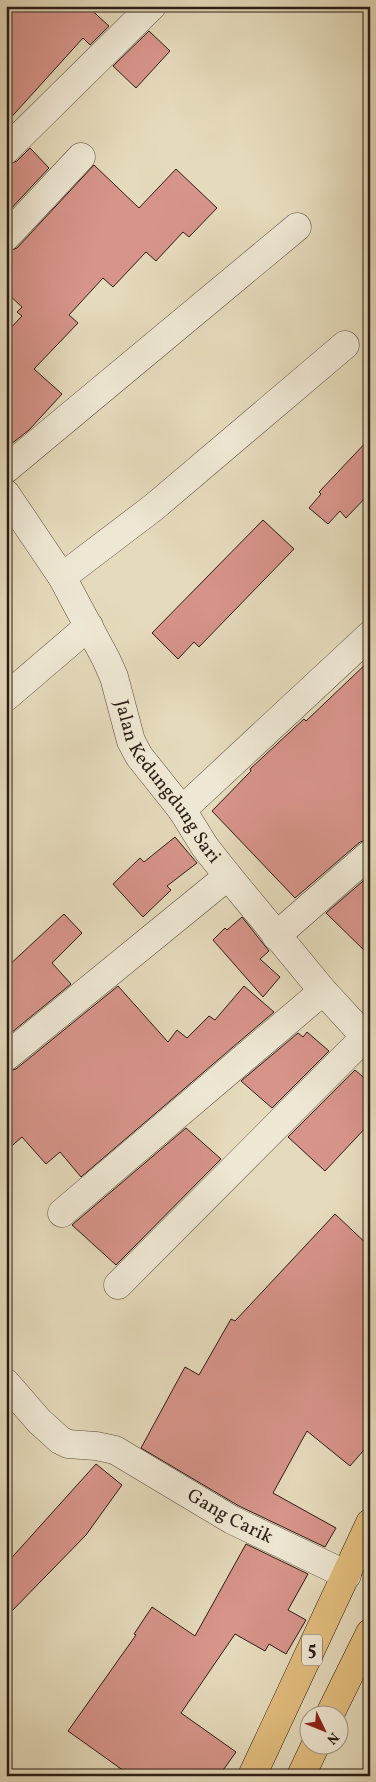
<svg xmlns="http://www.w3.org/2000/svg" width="376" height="1782" font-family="Vollkorn,serif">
<rect width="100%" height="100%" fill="#e5dabb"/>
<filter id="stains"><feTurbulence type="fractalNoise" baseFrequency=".004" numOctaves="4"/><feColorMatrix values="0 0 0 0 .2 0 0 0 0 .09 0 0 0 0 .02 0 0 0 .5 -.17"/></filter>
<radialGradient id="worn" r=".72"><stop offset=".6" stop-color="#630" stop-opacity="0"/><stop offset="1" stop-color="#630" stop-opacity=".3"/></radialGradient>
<!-- building -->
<g fill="#d7948a" stroke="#2b1d15">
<path d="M6,6H87L109,26L90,45L83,38L6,123Z"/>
<path d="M149,31L170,51L136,88L113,66Z"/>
<path d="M30,148L49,168L6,214V165L17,161Z"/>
<path d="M94,165L139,208L176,169L217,208L189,237L183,232L156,261L146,252L113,287L103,278L69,315L78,323L34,369L62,394L29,430L6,448V333L22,316L17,312L22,307L6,292V252L17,248Z"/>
<path d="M370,438V493L346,518L340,511L328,524L309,508L321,494L319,492Z"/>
<path d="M263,520L294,549L199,647L194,642L178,659L152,633Z"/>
<path d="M370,660V839L360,842L295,898L212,811L251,771L250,769L304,719L306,721Z"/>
<path d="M175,837L197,863L167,886L171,890L143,917L113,884L140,858L144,862Z"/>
<path d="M370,875V956L326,913Z"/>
<path d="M64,914L82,933L52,963L71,984L6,1037V968Z"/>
<path d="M242,917L269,951L260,959L280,977L263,997L213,940L225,928L227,930Z"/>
<path d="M118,986L168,1042L177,1030L187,1038L209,1016L215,1020L244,986L274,1012L81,1177L60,1152L46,1164L22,1137L6,1151V1072L16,1069Z"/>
<path d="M307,1032L329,1051L272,1108L241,1081L298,1033L303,1037Z"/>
<path d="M355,1070L370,1083V1123L325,1171L288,1137Z"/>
<path d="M186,1128L221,1159L116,1265L72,1225Z"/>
<path d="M335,1214L370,1247V1443L350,1466L307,1431L273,1493L336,1528L325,1547L239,1506L141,1448L185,1367L199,1375L231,1319L235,1321Z"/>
<path d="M96,1464L122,1485L86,1535L6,1617V1564Z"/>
<path d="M246,1544L308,1574L288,1610L306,1620L286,1654L269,1644L265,1651L235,1634L181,1713L236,1752L219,1776H131L68,1731L136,1635L134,1634L152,1607L195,1636Z"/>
</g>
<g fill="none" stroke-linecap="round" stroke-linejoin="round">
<defs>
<g id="minor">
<path d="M6,150L152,6"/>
<path d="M6,237L81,157"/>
<path d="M6,469L297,227"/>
<path id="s1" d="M6,494L62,577L106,659L114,677L131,741L139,756L182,810L205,847L228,876L323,991L370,1042"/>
<path d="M62,577L154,507L345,345"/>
<path d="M6,697L89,626"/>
<path d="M182,810L370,635"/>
<path d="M276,936L370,854"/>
<path d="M6,1057L228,876"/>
<path d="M62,1213L323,991"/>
<path d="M118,1285L365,1037"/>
<path id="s2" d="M6,1383L39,1421L60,1440L68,1444L96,1446L115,1450L232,1520L347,1575"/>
</g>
<g id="highway">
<path d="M330,1714L370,1633"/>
<path d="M252,1776L370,1523"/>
<path d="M301,1776L316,1744"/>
</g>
</defs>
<!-- minor casing -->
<use href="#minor" stroke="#5a4c3e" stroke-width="29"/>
<!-- highway casing -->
<use href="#highway" stroke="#2b1d15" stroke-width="29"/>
<!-- minor -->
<use href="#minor" stroke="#eee7d3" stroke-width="28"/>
<!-- highway -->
<use href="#highway" stroke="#e2bd7e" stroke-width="28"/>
</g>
<g text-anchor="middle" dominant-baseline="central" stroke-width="4" stroke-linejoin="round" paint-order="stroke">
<!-- shield labels -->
<rect fill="#eee7d3" stroke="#665a4e" stroke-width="1" x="302" y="1634.5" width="20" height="31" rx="4"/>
<g font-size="18" font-weight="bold" fill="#2b1d15">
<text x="312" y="1650">5</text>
</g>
<!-- street labels -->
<g font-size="19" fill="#2b1d15" stroke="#eee7d3">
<text stroke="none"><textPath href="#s1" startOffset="332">Jalan Kedungdung Sari</textPath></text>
<text stroke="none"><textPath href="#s2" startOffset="268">Gang Carik</textPath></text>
</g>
</g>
<!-- margin -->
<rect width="376" height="1782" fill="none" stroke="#e5dabb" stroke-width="25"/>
<rect x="8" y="8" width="361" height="1767" fill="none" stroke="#2b1d15" stroke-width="2.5"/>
<rect x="12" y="12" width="351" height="1757" fill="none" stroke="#2b1d15"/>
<!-- north arrow -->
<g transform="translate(324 1730) rotate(133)"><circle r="24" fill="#eee7d3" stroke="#a09687"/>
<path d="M0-4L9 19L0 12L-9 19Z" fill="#8f2418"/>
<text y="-8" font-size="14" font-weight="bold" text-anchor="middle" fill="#2b1d15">N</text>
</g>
<rect width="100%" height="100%" filter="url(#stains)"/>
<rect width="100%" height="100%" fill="url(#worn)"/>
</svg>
